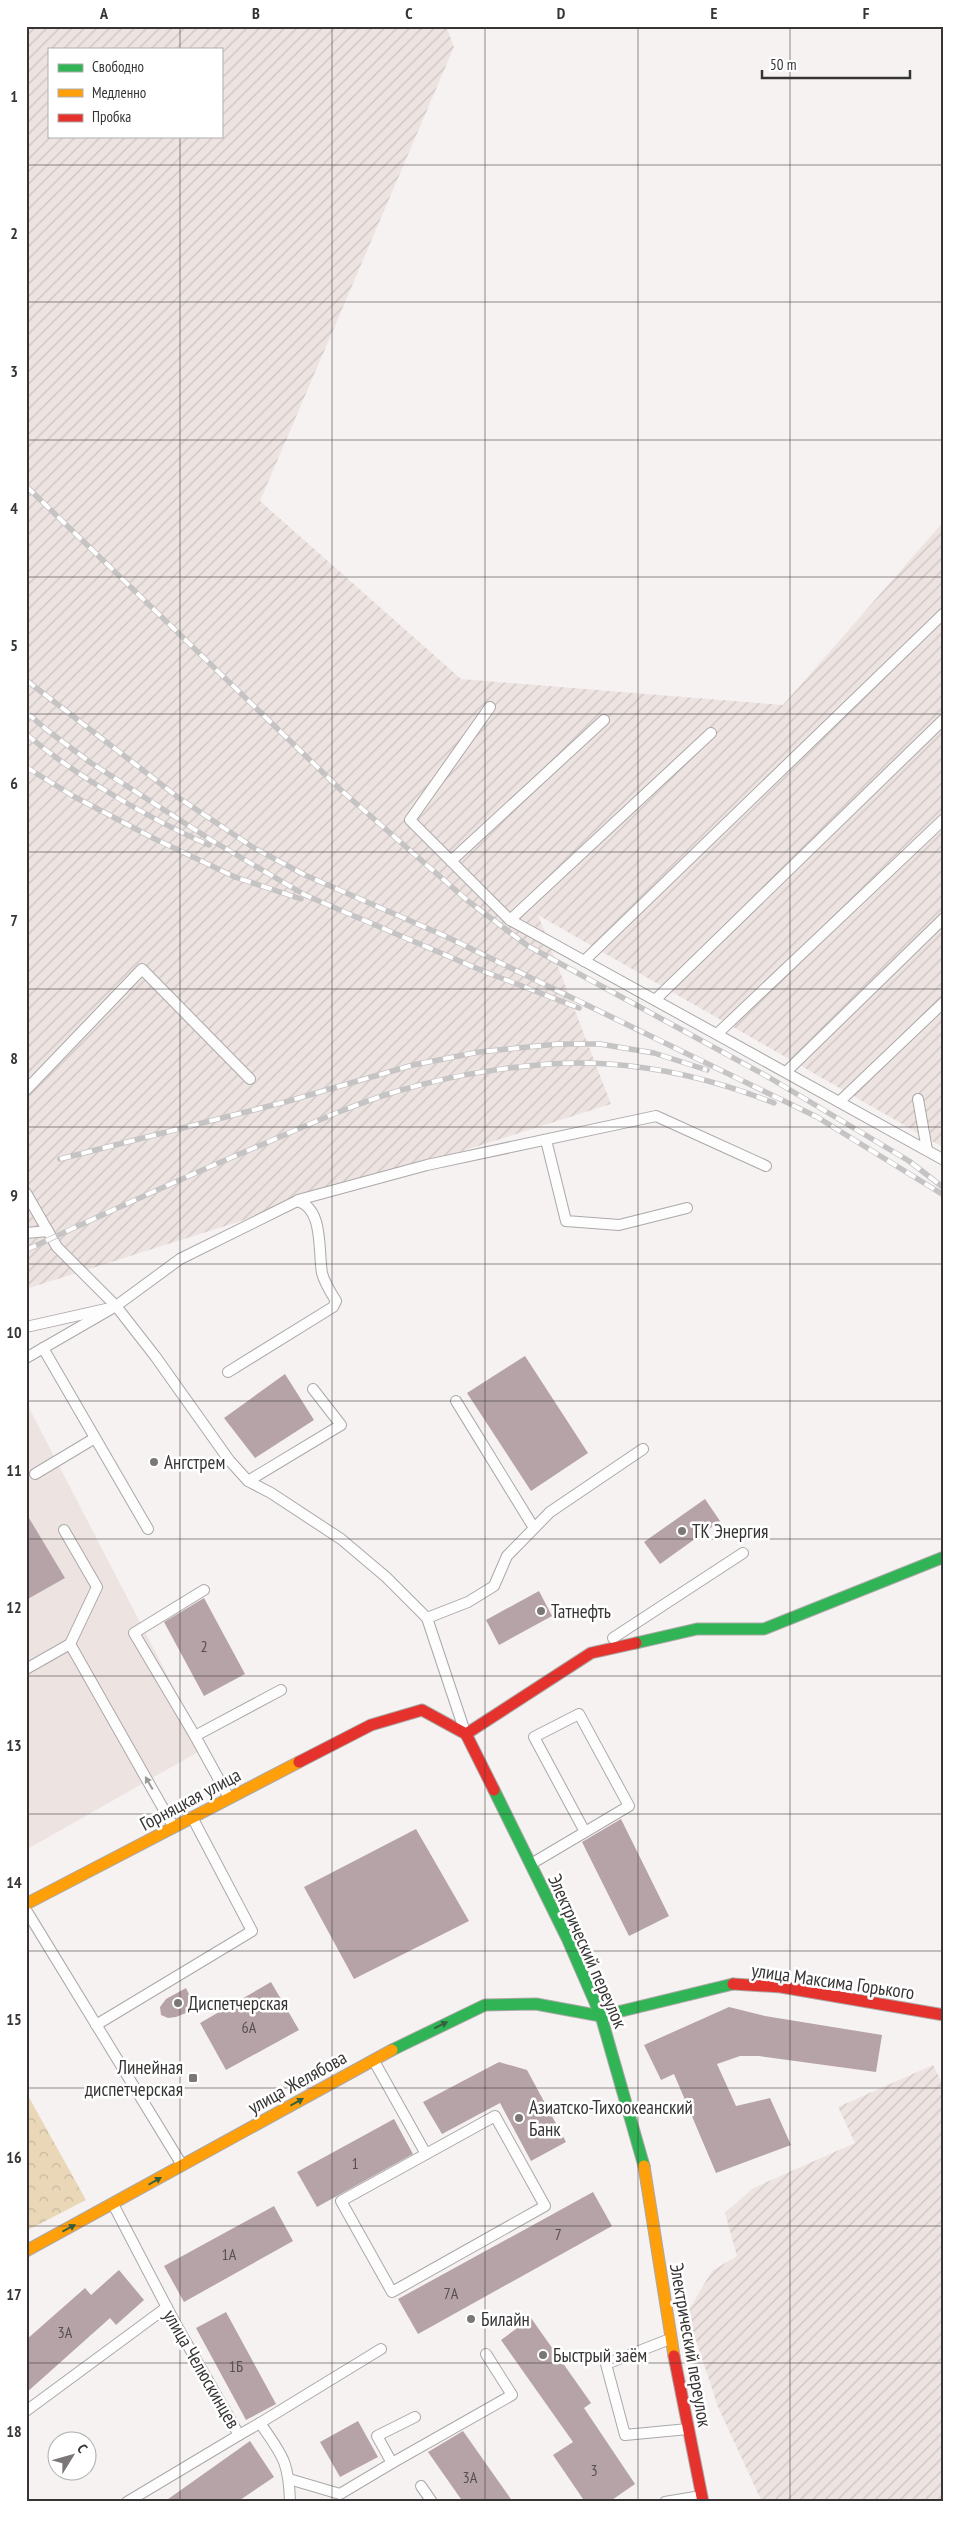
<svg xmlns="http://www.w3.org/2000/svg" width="970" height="2528" font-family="'PT Sans Narrow',sans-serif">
<defs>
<pattern id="industrial-furrows" width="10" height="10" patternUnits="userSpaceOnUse" patternTransform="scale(1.25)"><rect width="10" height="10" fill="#ede4e2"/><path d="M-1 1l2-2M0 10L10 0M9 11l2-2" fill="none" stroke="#ccc4c2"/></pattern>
<pattern id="park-crowns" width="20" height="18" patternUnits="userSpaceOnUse" patternTransform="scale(1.25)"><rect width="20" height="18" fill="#e9d7b8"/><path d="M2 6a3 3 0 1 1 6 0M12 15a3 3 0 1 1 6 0" fill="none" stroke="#c8b99f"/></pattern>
</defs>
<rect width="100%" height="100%" fill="#f6f2f2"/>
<!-- built -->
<path fill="#ede4e2" d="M26,1402L205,1748L26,1850Z"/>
<!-- industrial -->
<g fill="url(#industrial-furrows)" fill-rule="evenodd">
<path d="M26,26H446L454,47L260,501L461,679L783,705L944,521V1148L538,915L611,1104L26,1289ZM49,49H221V136H49Z"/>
<path d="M933,2065L944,2087V2502H762L718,2407L687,2313L712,2271L737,2256L725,2213L753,2188L855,2143L838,2107Z"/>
</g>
<!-- park -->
<path fill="url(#park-crowns)" d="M26,2092L86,2200L26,2231Z"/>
<!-- building -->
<g fill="#b6a3a7">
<path d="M525,1356L588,1453L531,1491L467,1393Z"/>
<path d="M285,1374L314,1420L255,1458L224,1418Z"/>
<path d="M705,1499L720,1521L660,1564L644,1542Z"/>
<path d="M26,1513L65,1578L26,1600Z"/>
<path d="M539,1591L552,1616L499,1645L486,1620Z"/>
<path d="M204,1598L245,1674L204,1696L164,1622Z"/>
<path d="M621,1819L669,1916L629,1936L582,1842Z"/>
<path d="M416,1829L469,1921L354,1979L304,1887Z"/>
<path d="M271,1982L299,2030L226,2070L200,2023Z"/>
<path d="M186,1988L196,2009L176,2017L168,2018L161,2015L160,2007L166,1999Z"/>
<path d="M729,2007L765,2016L882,2035L876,2072L759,2056H740L717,2064L736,2106L770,2098L791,2145L716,2173L674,2074L661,2080L644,2045Z"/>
<path d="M499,2062L527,2070L566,2142L531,2161L500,2103L442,2134L423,2102Z"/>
<path d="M394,2119L413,2154L317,2207L297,2172Z"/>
<path d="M593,2192L612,2226L418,2334L398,2299Z"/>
<path d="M274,2206L293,2241L184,2302L164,2266Z"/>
<path d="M119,2270L144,2300L116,2325L110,2318L26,2393V2340L85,2288L91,2295Z"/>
<path d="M226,2312L276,2404L246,2420L196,2328Z"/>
<path d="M531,2318L591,2403L584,2408L635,2484L609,2502H585L553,2455L573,2442L501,2340Z"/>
<path d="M358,2421L378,2457L340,2477L320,2442Z"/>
<path d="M463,2431L513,2502H463L428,2452Z"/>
<path d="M250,2441L274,2477L237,2502H164Z"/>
</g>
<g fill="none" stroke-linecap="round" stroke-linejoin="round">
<defs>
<g id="lane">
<path d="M490,707L410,820L510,920L944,1160"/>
<path d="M451,861L604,720"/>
<path d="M510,920L711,733"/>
<path d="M584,961L944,613"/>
<path d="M655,1000L944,719"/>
<path d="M717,1034L944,819"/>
<path d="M786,1072L944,918"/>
<path d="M26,1090L142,969L250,1079"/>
<path d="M918,1099L927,1150"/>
<path d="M839,1102L944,1002"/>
<path d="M546,1140L566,1221L619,1225L687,1208"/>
<path d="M26,1193L57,1247L116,1306L155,1356L229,1460L248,1481L271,1493L341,1539L386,1577L427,1618"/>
<path d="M298,1200L427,1165L656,1116L766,1166"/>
<path d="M26,1233L48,1231"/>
<path d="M26,1327L106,1309"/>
<path d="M43,1348L148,1529"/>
<path d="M26,1358L116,1306L180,1259L297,1201C324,1208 318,1250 322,1273C324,1282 331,1293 336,1301L333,1307L228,1372"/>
<path d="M456,1401L534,1528"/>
<path d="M35,1474L95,1438"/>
<path d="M248,1481L341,1425L313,1389"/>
<path d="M613,1638L743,1553"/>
<path d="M70,1644L172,1824"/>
<path d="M26,1669L70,1644L97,1587L64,1530"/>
<path d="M463,1726L427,1618L468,1602L494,1586L507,1556L550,1512L643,1449"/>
<path d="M195,1736L134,1633L204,1590"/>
<path d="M228,1796L195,1736L281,1690"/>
<path d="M531,1864L629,1806L579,1714L534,1737L585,1832"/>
<path d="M26,1910L182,2165"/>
<path d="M96,2025L252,1931L192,1817"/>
<path d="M374,2061L426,2154"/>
<path d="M495,2116L545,2206L392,2292L341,2201Z"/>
<path d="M114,2206L174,2321L239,2435L260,2423C282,2455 289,2461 290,2502"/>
<path d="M670,2339L606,2364L625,2435L688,2429"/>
<path d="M26,2411L167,2307"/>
<path d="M260,2423L381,2349"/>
<path d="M392,2463L512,2395L486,2354"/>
<path d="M289,2479L340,2494L392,2463L377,2436L415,2417"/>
<path d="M421,2486L432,2502"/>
<path d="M127,2502L239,2435"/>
<path d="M665,2502L701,2496"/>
</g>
<g id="fast">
<path d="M636,1643L697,1629H764L944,1557"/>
<path d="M494,1790L567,1938L601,2016L644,2166"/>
<path d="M392,2050L485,2005L536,2004L601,2016L733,1984"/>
</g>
<g id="slow">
<path d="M26,1904L299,1762"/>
<path d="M644,2166L674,2356"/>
<path d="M26,2251L392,2050"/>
</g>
<g id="jam">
<path d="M466,1734L591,1653L636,1643"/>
<path d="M299,1762L371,1725L422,1710L466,1734L494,1790"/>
<path d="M733,1984L781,1987L944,2015"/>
<path d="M674,2356L703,2502"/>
</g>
</defs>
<!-- lane casing -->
<use href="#lane" stroke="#aba8a8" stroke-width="12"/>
<!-- fast casing -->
<use href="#fast" stroke="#aba8a8" stroke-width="13"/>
<!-- slow casing -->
<use href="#slow" stroke="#aba8a8" stroke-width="13"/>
<!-- jam casing -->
<use href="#jam" stroke="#aba8a8" stroke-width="13"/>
<!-- lane -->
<use href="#lane" stroke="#fefdfd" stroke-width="10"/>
<!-- fast -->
<use href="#fast" stroke="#30b455" stroke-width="11"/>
<!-- slow -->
<use href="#slow" stroke="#ff9f0a" stroke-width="11"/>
<!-- jam -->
<use href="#jam" stroke="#e5322d" stroke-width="11"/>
<defs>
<g id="rail">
<path d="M26,486L343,792L468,901L528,946L770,1078L909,1161L944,1188"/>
<path d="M26,680L179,798L254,848L305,875L445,936L817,1117L942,1194"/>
<path d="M26,712L47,730L91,763L211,840L305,895L483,971L579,1008"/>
<path d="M26,734C76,776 149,819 209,845"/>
<path d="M26,767L73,796L153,838L235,877L301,899"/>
<path d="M60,1159L285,1102L413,1065L479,1052L558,1044H600L654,1053L707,1070"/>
<path d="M26,1250C102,1215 177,1180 254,1148C301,1128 348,1106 398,1091C459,1073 545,1059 609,1064C665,1068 721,1082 774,1103"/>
</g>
</defs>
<!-- rail casing -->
<use href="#rail" stroke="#c5c3c3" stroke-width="5.5"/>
<!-- rail -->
<use href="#rail" stroke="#fff" stroke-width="4" stroke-dasharray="11" stroke-linecap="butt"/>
</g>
<!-- one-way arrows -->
<defs><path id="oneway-solid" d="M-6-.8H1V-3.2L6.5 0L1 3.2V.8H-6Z" transform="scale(1.25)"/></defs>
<use fill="#9a9998" href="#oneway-solid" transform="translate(149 1783) rotate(-120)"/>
<g fill="#356140">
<use href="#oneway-solid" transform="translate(441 2025) rotate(-26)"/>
<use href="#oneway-solid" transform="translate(297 2102) rotate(-29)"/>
<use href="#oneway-solid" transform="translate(155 2181) rotate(-30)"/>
<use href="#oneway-solid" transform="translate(69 2228) rotate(-28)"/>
</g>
<!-- grid -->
<path fill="none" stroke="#373534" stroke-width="1" stroke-opacity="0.55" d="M180,26V49M332,26V2502M485,26V2502M638,26V2502M790,26V2502M180,136V2502M26,165H944M26,302H944M26,440H944M26,577H944M26,714H944M26,852H944M26,989H944M26,1127H944M26,1264H944M26,1401H944M26,1539H944M26,1676H944M26,1814H944M26,1951H944M26,2088H944M26,2226H944M26,2363H944"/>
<!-- markers -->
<g fill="#7a7776" stroke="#fff" stroke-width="2">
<circle cx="154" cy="1462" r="5"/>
<circle cx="682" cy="1531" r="5"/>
<circle cx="541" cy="1611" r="5"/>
<circle cx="178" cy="2003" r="5"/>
<rect x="188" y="2073" width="10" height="10" rx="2.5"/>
<circle cx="519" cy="2118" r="5"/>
<circle cx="471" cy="2319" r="5"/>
<circle cx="543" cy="2355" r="5"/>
</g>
<g text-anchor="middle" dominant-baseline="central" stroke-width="5" stroke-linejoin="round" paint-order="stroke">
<!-- number labels -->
<g font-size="16" fill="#575051">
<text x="204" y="1646">2</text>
<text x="249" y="2027">6А</text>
<text x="355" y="2163">1</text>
<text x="558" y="2234">7</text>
<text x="229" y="2254">1А</text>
<text x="451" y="2293">7А</text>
<text x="65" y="2332">3А</text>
<text x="236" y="2366">1Б</text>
<text x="594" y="2470">3</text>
<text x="470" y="2477">3А</text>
</g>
<!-- poi labels -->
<g font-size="19" fill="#373534" stroke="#fff" text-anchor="start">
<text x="164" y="1462">Ангстрем</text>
<text x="692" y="1531">ТК Энергия</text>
<text x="551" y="1611">Татнефть</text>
<text x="188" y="2003">Диспетчерская</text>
<text x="183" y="2067" text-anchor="end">Линейная<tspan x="183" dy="22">диспетчерская</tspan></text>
<text x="529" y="2107">Азиатско-Тихоокеанский<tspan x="529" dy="22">Банк</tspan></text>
<text x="481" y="2319">Билайн</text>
<text x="553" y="2355">Быстрый заём</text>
</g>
<!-- street labels -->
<g font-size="19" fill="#373534" stroke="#fff">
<text transform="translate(190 1799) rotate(-28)">Горняцкая улица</text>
<text transform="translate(588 1951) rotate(66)">Электрический переулок</text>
<text transform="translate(833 1981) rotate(8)">улица Максима Горького</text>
<text transform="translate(297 2082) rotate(-29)">улица Желябова</text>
<text transform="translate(691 2345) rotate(80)">Электрический переулок</text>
<text transform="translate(202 2369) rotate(60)">улица Челюскинцев</text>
</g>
</g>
<!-- border -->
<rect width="970" height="2528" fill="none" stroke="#ffffff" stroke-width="55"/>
<!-- legend -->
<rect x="48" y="48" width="175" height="90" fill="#ffffff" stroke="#afaeae"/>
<rect x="58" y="64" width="25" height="8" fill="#30b455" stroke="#afaeae"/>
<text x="92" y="72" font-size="15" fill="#373534">Свободно</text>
<rect x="58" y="89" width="25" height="8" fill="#ff9f0a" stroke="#afaeae"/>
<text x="92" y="98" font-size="15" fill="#373534">Медленно</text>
<rect x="58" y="114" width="25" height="8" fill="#e5322d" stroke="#afaeae"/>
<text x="92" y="122" font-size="15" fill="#373534">Пробка</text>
<!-- north arrow -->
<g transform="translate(72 2456) rotate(53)"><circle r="24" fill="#ffffff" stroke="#afaeae"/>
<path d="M0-4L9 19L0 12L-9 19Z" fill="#7a7776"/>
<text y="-8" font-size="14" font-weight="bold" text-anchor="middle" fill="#373534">С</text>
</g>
<!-- scale -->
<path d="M762 70v8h148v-8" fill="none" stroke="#373534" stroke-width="2.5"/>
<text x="770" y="70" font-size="15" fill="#373534" stroke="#ffffff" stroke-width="4" paint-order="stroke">50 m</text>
<rect x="28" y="28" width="914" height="2472" fill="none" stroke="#373534" stroke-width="2"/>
<g font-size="16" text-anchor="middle" font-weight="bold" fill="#373534">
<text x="104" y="19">A</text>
<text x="256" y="19">B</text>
<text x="409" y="19">C</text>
<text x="561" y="19">D</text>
<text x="714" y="19">E</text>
<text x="866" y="19">F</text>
<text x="14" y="102">1</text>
<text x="14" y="239">2</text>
<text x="14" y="377">3</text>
<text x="14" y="514">4</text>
<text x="14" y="651">5</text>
<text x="14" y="789">6</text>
<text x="14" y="926">7</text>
<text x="14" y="1064">8</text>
<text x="14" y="1201">9</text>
<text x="14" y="1338">10</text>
<text x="14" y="1476">11</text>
<text x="14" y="1613">12</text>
<text x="14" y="1751">13</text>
<text x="14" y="1888">14</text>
<text x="14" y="2025">15</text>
<text x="14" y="2163">16</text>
<text x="14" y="2300">17</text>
<text x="14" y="2437">18</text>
</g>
</svg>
